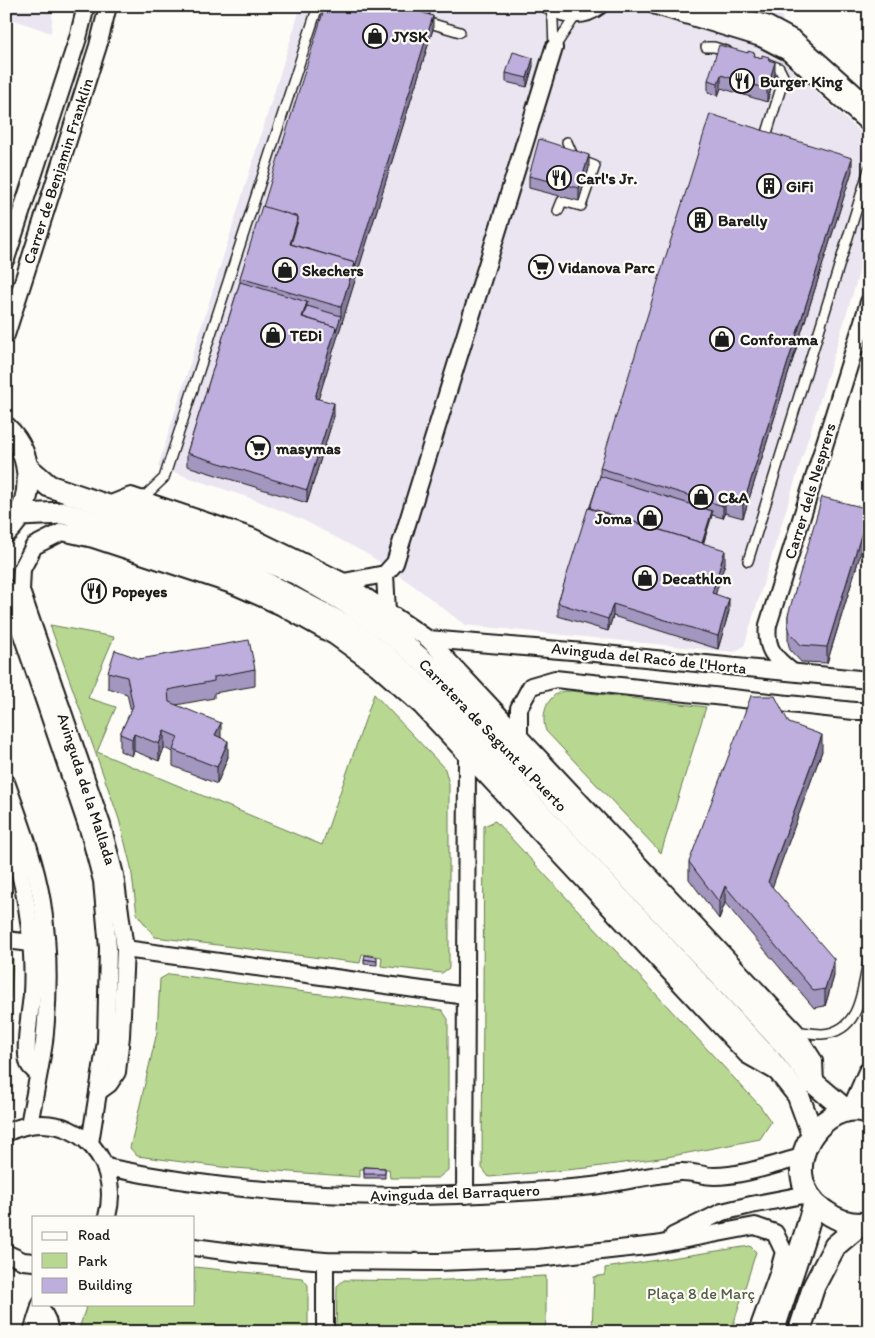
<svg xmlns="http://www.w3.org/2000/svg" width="875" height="1338" font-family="Itim,sans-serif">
<rect width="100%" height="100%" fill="#fdfcf7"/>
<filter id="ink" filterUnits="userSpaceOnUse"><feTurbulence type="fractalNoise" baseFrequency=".02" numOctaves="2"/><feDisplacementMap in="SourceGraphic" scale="10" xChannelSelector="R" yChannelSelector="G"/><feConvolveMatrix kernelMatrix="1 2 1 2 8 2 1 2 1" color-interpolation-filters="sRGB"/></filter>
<g filter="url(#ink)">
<!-- built -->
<g fill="#eae5f0">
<path d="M6,6H53L51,33L6,17Z"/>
<path d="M301,6H782L784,63L869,140V241L744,646L734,652L465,625L413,585L369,555L303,520L256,500L158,467Z"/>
</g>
<!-- green -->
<g fill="#b8d891" stroke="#6a7a56">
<path d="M50,625L114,637L88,698L116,707L97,752L322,845L374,694L445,769L449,784V968L442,973L381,966L382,957L362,954L360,963L155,937L137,914L131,867L119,819Z"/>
<path d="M572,691L706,707L661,853L546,731C541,717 545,699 560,692C563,691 569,691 572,691Z"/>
<path d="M495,821L760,1106L771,1122L760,1139L667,1157L587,1168L489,1177L482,1168L484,826Z"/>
<path d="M6,953L13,959L11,994L6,1028Z"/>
<path d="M169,974L442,1010L448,1019V1170L438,1178H390L389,1169H360V1177L221,1167L137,1156L130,1148L157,1032L160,979Z"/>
<path d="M750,1246L756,1252L731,1332H592L594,1277L605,1275V1268Z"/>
<path d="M194,1267L302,1278L308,1285V1332H78L87,1304H194Z"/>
<path d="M546,1276V1321L544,1332H336L337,1286L344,1280L425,1281Z"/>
</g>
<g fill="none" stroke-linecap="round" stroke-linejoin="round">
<defs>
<g id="service">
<path d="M550,6L553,21L554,48"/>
<path d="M423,21L460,32"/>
<path d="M706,47H714L727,51"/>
<path d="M554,48L576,15"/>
<path d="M766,63L779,68L784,78L767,133"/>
<path d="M558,211L562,201L581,206L595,166L574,158L567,142"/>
<path d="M138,496H145L164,478L318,6"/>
<path d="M748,561L869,169"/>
<path d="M795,1031C804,1032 813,1034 822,1034C862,1032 862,987 869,957"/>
</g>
<g id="minor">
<path d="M550,6C565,16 584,18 599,6"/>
<path d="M656,6L761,38L788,52L869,124"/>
<path d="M705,6L766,24L794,39L869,106"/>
<path d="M6,259L78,38L86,6"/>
<path d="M6,335L98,46L108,6"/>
<path d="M106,506L131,496L250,536L344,582L428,639L795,1031L814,1061L815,1084"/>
<path d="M385,574L387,612"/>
<path d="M344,582L385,574L395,563L554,48"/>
<path d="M6,588L89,832L102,881L108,948L106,1042L90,1143"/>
<path d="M428,639L584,652L869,680"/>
<path d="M792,672C774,658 765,648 768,625L869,302"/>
<path d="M519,735V708L531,686L555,679L854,711H869"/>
<path d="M6,782C20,821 35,860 42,902C49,947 49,997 44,1042C40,1070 34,1097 29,1125"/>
<path d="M6,827C25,879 35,938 32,994C31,1010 22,1055 30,1066C32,1069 36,1072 38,1074"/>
<path d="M6,940L31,943"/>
<path d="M125,949L466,996"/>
<path d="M98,1092L109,1084L117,1072L121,1036L125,949L115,875L102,825L21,591L22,569L34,546L62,532L93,539L235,586L280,606L334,636L377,667L421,706L747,1055L775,1071"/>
<path d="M6,1133C66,1103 124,1153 107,1217"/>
<path d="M106,1167C263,1200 425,1202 583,1187C616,1184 648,1175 680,1172C691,1171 703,1176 714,1176C742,1176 775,1164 802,1157"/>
<path d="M465,1195L467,756"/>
<path d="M673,1236L722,1212L751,1205L808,1194"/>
<path d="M194,1247L255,1255L325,1261L438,1262L538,1258L655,1245L755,1226L775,1233L784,1252L778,1274L757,1332"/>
<path d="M6,1253L23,1261L34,1262"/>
<path d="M40,1306L47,1320L50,1332"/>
<path d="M32,1332L41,1304"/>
<path d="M325,1332V1261"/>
</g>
<g id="tertiary">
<path d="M6,428C35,455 36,505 6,532"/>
<path d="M28,468L49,486L247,553L295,573L351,605L399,640L441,677L788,1048L815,1084L847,1111"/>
<path d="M20,515L64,513L240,570L341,623L386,656L429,694L771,1061L798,1095L812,1133"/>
<path d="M853,1110L869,1073"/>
<path d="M869,1112C863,1111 856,1109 850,1110C810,1117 785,1170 814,1202C817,1206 822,1209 826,1212C838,1221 854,1225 869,1223"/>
<path d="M773,1332C786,1289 803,1246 814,1203"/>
<path d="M799,1332L814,1286L835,1246L861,1224"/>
</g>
</defs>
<!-- service casing -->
<use href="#service" stroke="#1c1c1c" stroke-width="12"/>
<!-- minor casing -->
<use href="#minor" stroke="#1c1c1c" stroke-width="20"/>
<!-- tertiary casing -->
<use href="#tertiary" stroke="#1c1c1c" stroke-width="25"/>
<!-- service -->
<use href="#service" stroke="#fdfcf7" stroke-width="9"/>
<!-- minor -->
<use href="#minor" stroke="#fdfcf7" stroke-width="16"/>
<!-- tertiary -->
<use href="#tertiary" stroke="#fdfcf7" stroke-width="21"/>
</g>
<!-- wall -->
<g fill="#a396bf" stroke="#1c1c1c">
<path d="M405,6H432L430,15L433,29L318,399L334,416L307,503L187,466V453L240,282V278L263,207L405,8Z"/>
<path d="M755,56L769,60L775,75L767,102L721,88L718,96L708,92V80Z"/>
<path d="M533,66L527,87L506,82V73Z"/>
<path d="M589,168L579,201L529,188V176Z"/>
<path d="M852,171L743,518L725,513L723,518L712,515L703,543L725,563L715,594L729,611L718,649L613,616L608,631L558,616V603L600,476V468Z"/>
<path d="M869,509V526L827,663L801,662L790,650L788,642V615Z"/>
<path d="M140,659L255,669V686L214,693V698L176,705L221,737L228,757L217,784L173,766V752L164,748L159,761L134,751L132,756L120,751V734L131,711L127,694L108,688V672Z"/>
<path d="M789,723L822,751L772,887L834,976L825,1006L814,1008L725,903L719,919L689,879V862Z"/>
<path d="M364,959L377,961V965L364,964Z"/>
<path d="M364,1167L385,1168V1178H364Z"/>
</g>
<!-- shaded-wall -->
<g fill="#857a9b" stroke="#1c1c1c">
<path d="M429,6H432L429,16Z"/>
<path d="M433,16V29L315,410V398L336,327L341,316V307Z"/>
<path d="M533,58V66L527,87V78Z"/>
<path d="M775,62V75L767,102V89Z"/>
<path d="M721,75V88L718,96V83Z"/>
<path d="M589,155V168L579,201V188Z"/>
<path d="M852,158V171L743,518V505Z"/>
<path d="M298,217V234L293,249L290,244Z"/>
<path d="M307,302V314L305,322L302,317Z"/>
<path d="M334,403V416L307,503V490Z"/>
<path d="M725,500V513L723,518V506Z"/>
<path d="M869,509V526L827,663V647Z"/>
<path d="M712,511V515L700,555V551Z"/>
<path d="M725,550V563L712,606V593Z"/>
<path d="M729,599V611L718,649V636Z"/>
<path d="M613,604V616L608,631V619Z"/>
<path d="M221,723V740L215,735Z"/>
<path d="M164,731V748L159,761V744Z"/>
<path d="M134,734V751L132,756V739Z"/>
<path d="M822,735V751L768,899V882Z"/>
<path d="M228,741V757L217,784V767Z"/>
<path d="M725,886V903L719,919V902Z"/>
<path d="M834,959V976L825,1006V989Z"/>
</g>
<!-- building -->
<g fill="#beaede" stroke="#1c1c1c">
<path d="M325,6H401L433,16L355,267V263L291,244L298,221V217L263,207Z"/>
<path d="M719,45L748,53V51L755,53L754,56L762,58V55L769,57L768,60L775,62L767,89L721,75L718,83L708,80Z"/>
<path d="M513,52L533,58L527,78L506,73Z"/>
<path d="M710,114L852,158L743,505L725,500L723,506L600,468Z"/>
<path d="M539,139L589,155L579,188L529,176Z"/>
<path d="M262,206L298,217L290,244L355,263L341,307L240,278Z"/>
<path d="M240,282L307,302L302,317L336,327L315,398L334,403L307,490L187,453Z"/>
<path d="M307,306L341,316L336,331V327L303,317Z"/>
<path d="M600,476L712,511L702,543L590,508Z"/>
<path d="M822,497L869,509L827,647L801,645L790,633L788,625V615Z"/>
<path d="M588,508L725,550L712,593L729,599L718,636L613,604L608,619L558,603Z"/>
<path d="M249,640L255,669L214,677V681L168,690L169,702L221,723L215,735L228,741L217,767L173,750L178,737L164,731L159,744L134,734L132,739L120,734L133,706L127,677L108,672L115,650L140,659Z"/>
<path d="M751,696H775L789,723L822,735L768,882L834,959L825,989L814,991L725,886L719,902L689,862Z"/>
<path d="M365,955L377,957V961L364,959Z"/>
<path d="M364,1167L385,1168V1174H364Z"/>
</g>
</g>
<!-- icons -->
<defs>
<symbol id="shop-ring" viewBox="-11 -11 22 22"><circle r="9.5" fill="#fdfcf7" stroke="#1c1c1c" stroke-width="1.5"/><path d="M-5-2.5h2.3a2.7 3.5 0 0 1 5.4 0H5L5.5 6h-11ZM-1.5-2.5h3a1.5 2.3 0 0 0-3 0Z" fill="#1c1c1c"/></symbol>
<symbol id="restaurant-ring" viewBox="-11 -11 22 22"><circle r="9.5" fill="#fdfcf7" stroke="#1c1c1c" stroke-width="1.5"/><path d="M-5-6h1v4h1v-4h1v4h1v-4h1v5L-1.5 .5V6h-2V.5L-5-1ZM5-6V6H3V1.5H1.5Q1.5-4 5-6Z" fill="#1c1c1c"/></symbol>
<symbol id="building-ring" viewBox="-11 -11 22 22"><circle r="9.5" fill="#fdfcf7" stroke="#1c1c1c" stroke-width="1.5"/><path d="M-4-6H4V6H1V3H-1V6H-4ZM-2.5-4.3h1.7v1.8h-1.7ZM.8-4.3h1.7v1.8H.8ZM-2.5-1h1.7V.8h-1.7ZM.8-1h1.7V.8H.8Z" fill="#1c1c1c"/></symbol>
<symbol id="supermarket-ring" viewBox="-11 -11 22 22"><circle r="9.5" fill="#fdfcf7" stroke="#1c1c1c" stroke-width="1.5"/><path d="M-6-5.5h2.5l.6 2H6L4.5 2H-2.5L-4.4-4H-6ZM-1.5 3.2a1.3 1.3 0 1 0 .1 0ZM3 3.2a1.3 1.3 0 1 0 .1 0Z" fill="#1c1c1c"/></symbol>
</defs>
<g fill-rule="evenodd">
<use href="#shop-ring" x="361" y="22" width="28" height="28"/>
<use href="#restaurant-ring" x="728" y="67" width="28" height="28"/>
<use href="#restaurant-ring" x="545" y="164" width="28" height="28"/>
<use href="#building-ring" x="755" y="172" width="28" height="28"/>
<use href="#building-ring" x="686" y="206" width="28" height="28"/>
<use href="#supermarket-ring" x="527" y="253" width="28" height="28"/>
<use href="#shop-ring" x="271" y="256" width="28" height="28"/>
<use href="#shop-ring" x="259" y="321" width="28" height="28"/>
<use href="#shop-ring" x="708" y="325" width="28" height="28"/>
<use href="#supermarket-ring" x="244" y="434" width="28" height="28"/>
<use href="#shop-ring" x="687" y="483" width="28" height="28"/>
<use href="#shop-ring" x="636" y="504" width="28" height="28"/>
<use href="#shop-ring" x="631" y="564" width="28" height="28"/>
<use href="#restaurant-ring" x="80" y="577" width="28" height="28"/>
</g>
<g text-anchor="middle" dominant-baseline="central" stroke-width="4.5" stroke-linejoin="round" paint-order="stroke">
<!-- poi labels -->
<g font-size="16" font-weight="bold" fill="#1c1c1c" stroke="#fdfcf7" text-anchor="start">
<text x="392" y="36">JYSK</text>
<text x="760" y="81">Burger King</text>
<text x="576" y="178">Carl's Jr.</text>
<text x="786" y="186">GiFi</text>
<text x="718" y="220">Barelly</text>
<text x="558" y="267">Vidanova Parc</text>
<text x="302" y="270">Skechers</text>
<text x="290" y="335">TEDi</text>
<text x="740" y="339">Conforama</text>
<text x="276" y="448">masymas</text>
<text x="718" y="497">C&amp;A</text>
<text x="632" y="518" text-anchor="end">Joma</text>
<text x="662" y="578">Decathlon</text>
<text x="112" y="591">Popeyes</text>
</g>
<!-- street labels -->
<g font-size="16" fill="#1c1c1c" stroke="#fdfcf7">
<text transform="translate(58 171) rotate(-72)">Carrer de Benjamin Franklin</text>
<text transform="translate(810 491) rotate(-73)">Carrer dels Nesprers</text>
<text transform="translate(649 658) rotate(6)">Avinguda del Racó de l'Horta</text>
<text transform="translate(493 735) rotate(46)">Carretera de Sagunt al Puerto</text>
<text transform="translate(87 789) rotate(72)">Avinguda de la Mallada</text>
<text transform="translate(455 1193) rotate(-2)">Avinguda del Barraquero</text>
</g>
<!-- park labels -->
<g font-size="16" fill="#535e45" stroke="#fdfcf7">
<text x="701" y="1293">Plaça 8 de Març</text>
</g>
</g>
<!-- margin -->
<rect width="875" height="1338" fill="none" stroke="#fdfcf7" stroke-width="25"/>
<rect x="12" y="12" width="850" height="1313" fill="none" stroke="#1c1c1c" stroke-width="2" filter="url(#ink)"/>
<!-- legend -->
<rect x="32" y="1216" width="162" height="90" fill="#fdfcf7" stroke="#a3a29f"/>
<rect x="42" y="1232" width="25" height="8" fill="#fdfcf7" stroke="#a3a29f"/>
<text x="78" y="1240" font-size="15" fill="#1c1c1c">Road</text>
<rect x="42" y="1253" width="25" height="15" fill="#b8d891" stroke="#a3a29f"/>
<text x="78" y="1266" font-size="15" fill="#1c1c1c">Park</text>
<rect x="42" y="1278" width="25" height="15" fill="#beaede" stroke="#a3a29f"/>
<text x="78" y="1290" font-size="15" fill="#1c1c1c">Building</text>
</svg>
